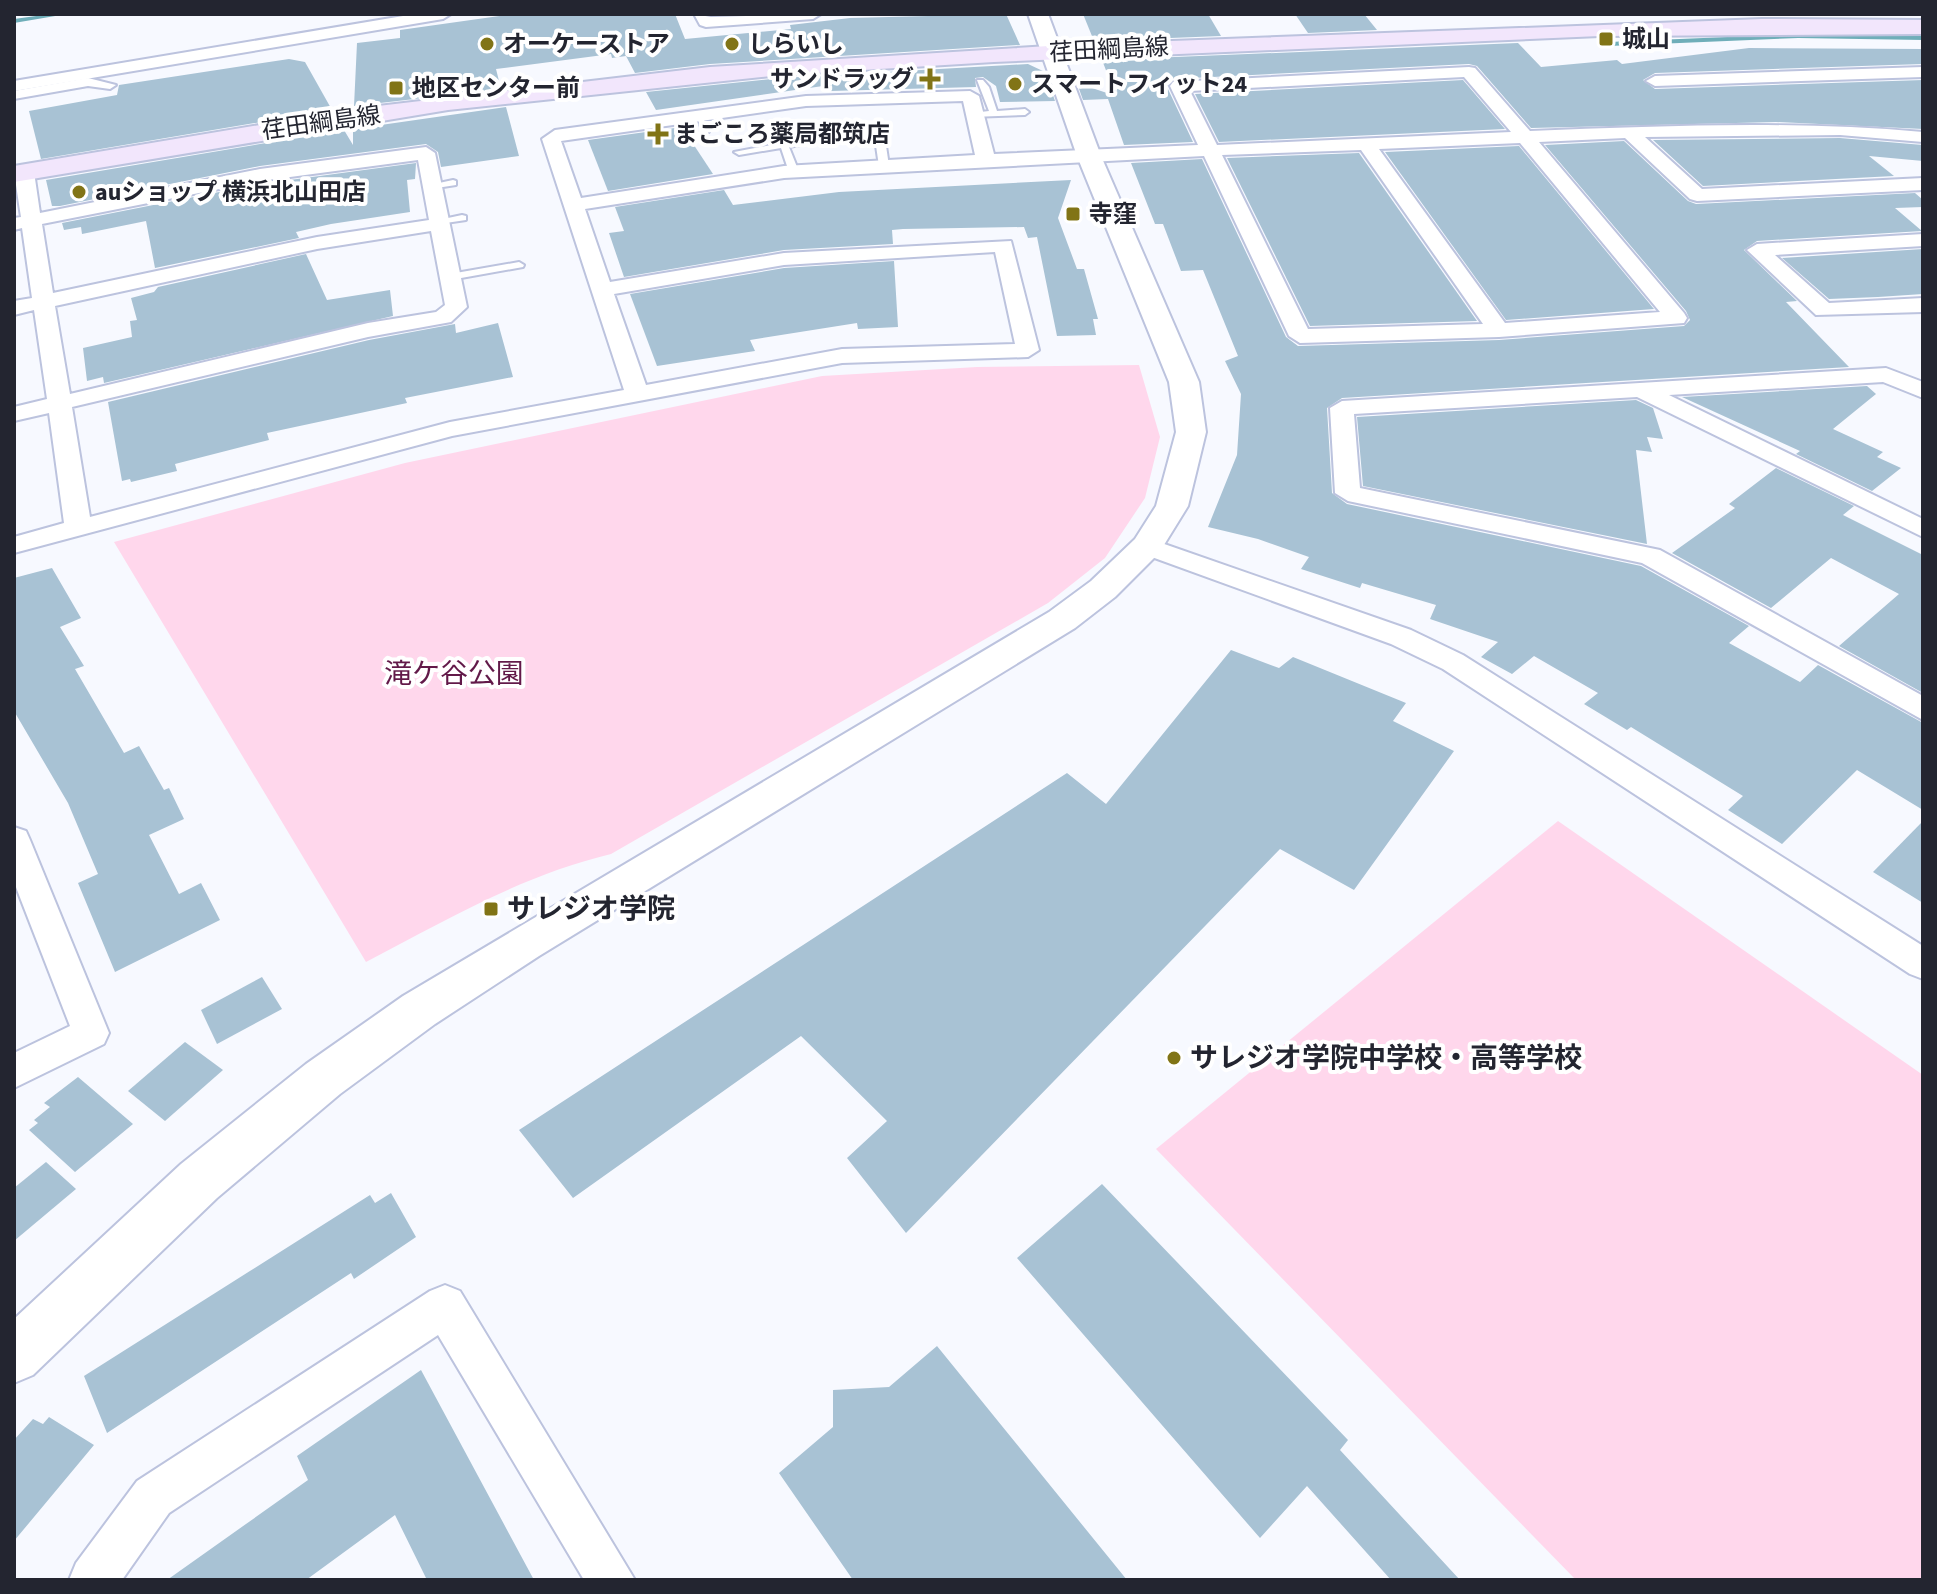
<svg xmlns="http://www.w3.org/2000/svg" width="1937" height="1594" font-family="'Source Sans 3','Noto Sans JP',sans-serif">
<rect width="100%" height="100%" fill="#f7f9ff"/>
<!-- green -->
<g fill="#ffd7ec">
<path d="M1139,365L1160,437L1145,498L1105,558L1048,603L611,854C523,875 446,920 366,962L114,542L405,463L822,376L977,367Z"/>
<path d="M1558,821L1923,1075V1580H1576L1156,1149Z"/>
</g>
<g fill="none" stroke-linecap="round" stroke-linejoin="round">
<!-- stream -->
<g fill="#6faeb9" fill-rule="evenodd">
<path d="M51,14H67L14,23V19Z"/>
<path d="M1798,34L1923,36V40L1798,38L1609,46L1606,44L1609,42Z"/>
</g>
</g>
<!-- building -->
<g fill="#a8c2d4">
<path d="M514,14H675L685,39L791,29L790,25L850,18L1006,14L1020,45L710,64L635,73L626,56L612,58L611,54L496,69L501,89L354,106L357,43L400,38V30Z"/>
<path d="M1083,14H1208L1221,36L1094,41Z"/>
<path d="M1295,14H1364L1377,30L1308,33Z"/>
<path d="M1518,43L1541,67L1617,60L1622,64L1749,48L1923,49V64L1655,73L1643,80L1655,89L1923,80V129L1776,122L1531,128L1477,66L1469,64L1173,79L1167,87L1193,142L1124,145L1108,99L1083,100L1077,83L1116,96L1102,60Z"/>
<path d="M289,59L305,62L332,110L41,159L29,111L117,95L119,85Z"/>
<path d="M1028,64L1045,72L1055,101L1000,102L996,86L983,77L975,78L976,87L830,91V85L656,110L646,92L781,78Z"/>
<path d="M1463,80L1505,129L1219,142L1195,94Z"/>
<path d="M506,107L519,156L441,167L438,152L426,144L260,166L60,206H52L46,180L344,130L353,145V129Z"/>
<path d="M682,127L713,174L608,191L588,140Z"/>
<path d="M1840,138L1923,145V161L1869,156L1894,176L1703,186L1653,140Z"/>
<path d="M1624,141L1688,201L1696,204L1915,193L1923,200V207L1895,208L1922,231L1757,241L1744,250L1797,301L1786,302L1849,367L1342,398L1327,408L1332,493L1347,504L1641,566L1749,626L1729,643L1800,682L1818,665L1923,723V810L1857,770L1782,844L1728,810L1743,796L1631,727L1627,730L1584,704L1598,693L1534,656L1512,674L1481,657L1498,642L1430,619L1436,605L1362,583L1360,588L1301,569L1309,557L1258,539L1208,527L1237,455L1241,394L1225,361L1238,356L1203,270L1181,271L1163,224H1155L1131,163L1202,159L1286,337L1298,346L1499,340L1684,326L1690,320L1686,311L1545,145Z"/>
<path d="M1519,146L1654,309L1506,320L1385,152Z"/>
<path d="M1359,153L1477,321L1310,326L1227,158Z"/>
<path d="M416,163L415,179L407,180L410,212L331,224L296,232L299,238L155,268L146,221L82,234L81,227L64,230L62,223L260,184Z"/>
<path d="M1071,180L1058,218L1077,269H1084L1098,319H1093L1096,335L1057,336L1037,237L1028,238L1024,227L903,229L892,230L893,244L784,250L624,277L609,233L624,231L615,207L724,190L733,205L839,192Z"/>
<path d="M1923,249V294L1878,297L1829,299L1782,258Z"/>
<path d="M306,254L327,300L390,290L393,316L104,383L103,377L87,381L83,348L132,337L130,321L137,320L131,298L154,292L158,287Z"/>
<path d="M894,261L898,327L858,329L857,323L750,340L755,351L657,366L630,294L784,268Z"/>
<path d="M498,323L513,377L405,398L407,403L267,433L269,440L175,464L177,471L131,482L130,479L122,481L108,402L369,340L455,324L456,333Z"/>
<path d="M1867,386L1876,394L1833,429L1883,452L1877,457L1901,468L1872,491L1796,454L1800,451L1682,397Z"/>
<path d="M1636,400L1653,408L1663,439L1647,437L1652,452L1636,450L1647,544L1363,486L1357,417Z"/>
<path d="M1776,468L1854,506L1843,515L1923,555V693L1839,646L1899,594L1831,558L1771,608L1672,553L1735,508L1729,504Z"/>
<path d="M52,568L81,618L60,627L84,666L75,669L124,753L139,746L164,790L169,788L184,819L149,835L179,894L201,883L220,920L115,972L78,883L98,874L68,803L14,711V578Z"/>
<path d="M1231,650L1279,668L1293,657L1406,703L1393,721L1454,751L1354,890L1280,849L906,1233L847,1158L887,1121L801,1036L573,1198L519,1130L1067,773L1106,804Z"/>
<path d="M1923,821V903L1873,872Z"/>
<path d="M262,977L282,1009L217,1044L201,1010Z"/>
<path d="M185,1042L223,1070L165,1121L128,1091Z"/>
<path d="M78,1077L133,1124L75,1172L29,1130L38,1123L34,1120L50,1107L44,1103Z"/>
<path d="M46,1162L76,1189L14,1241V1188Z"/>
<path d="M1102,1184L1348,1440L1340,1450L1460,1580H1391L1307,1486L1260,1538L1017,1258Z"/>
<path d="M391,1193L416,1237L354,1279L351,1273L107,1433L84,1376L370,1195L375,1203Z"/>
<path d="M937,1346L1127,1580H853L779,1473L833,1427V1390L889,1387Z"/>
<path d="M421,1370L534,1580H427L395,1515L306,1580H167L308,1480L297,1456Z"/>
<path d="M49,1417L94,1445L14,1541V1440L33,1419L43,1424Z"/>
</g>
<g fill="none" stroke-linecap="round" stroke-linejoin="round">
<defs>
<g id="service">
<path d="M977,80H983L989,87L997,111L1025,109L1029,112L1025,115L972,117V113L989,111Z"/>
<path d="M695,113H701L709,132H703Z"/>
<path d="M880,136L885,139L889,166L884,169L879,166L875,139Z"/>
<path d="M797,140L802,143L800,145L789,147L799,172L794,175L789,172L781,148L739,155L734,152Z"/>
<path d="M453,180L456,181V185L430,189L425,186Z"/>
<path d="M462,215L466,216V220L439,224L434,221Z"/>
<path d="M519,262L524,265L523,267L450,280L445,277L450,274Z"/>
</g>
<path id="pedestrian" d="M88,78L116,85L110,89L88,86L14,99V91Z"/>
<g id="minor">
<path d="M415,14H451L443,19L14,91V81Z"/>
<path d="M694,14L711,17L821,14L813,19L706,27L700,25Z"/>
<path d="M1469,67L1475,68L1530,131C1661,126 1792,120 1923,132V142L1840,135L1645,137L1702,189L1923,178V190L1697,201L1690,199L1625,138L1539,142L1684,313L1687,318L1684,323L1499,337L1300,343L1289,336L1204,156L784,178L585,209L610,282L784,253L1011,241L1039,350L1028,357L842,363L452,436L14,553V537L64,523L49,413L14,421V407L47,399L34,310L14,315V301L32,298L22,228L14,230V218L21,217L14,172L17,168H31L34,172L40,213L260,169L426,147L435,153L467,307L451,322L368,337L72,407L90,517L450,422L624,390L542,139L555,130L806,96L970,91L979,96L994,154L1198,145L1170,86L1173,82ZM1464,77L1511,132L1217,145L1190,91ZM963,101L975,155L784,166L581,198L561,141L806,106ZM1520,143L1660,312L1505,323L1379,149ZM1361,150L1483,324L1308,329L1222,155ZM418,160L429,220L317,237L53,293L42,224L260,181ZM431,231L445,305L436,312L368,323L70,394L55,306L317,249ZM995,252L1015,344L842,349L646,385L614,294L784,265Z"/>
<path d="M1923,67V77L1655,86L1646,81L1655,76Z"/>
<path d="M1923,234V246L1775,255L1829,303L1923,298V312L1816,315L1747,250L1757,244Z"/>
<path d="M1886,368L1923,382V398L1883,382L1669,395L1923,519V537L1637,397L1354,414L1360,488L1660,550L1923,696V720L1642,563L1348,501L1335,493L1330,408L1342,401Z"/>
<path d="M1147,538L1411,630L1463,655L1923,946V979L1910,974L1443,669L1391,644L1138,552L1134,546L1138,540Z"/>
<path d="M14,827L26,831L30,840L109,1033L104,1044L14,1088V1053L70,1026L14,882Z"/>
<path d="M445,1285L460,1291L635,1580H584L438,1335L169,1513L122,1580H69L76,1563L137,1481L430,1291Z"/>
</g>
<path id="tertiary" d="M1028,14H1048L1101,156L1199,382L1206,432L1188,506L1159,553L1115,597L1075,628L539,956L435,1024L340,1094L217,1198L33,1375L14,1383V1319L181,1164L306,1064L403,996L1049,612L1091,581L1135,539L1156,506L1176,432L1169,382L1077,156Z"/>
<path id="secondary" d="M1762,19L1923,20V34L1600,36L994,62L781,75L448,110L14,182V166L361,108L710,67L1065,45Z"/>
</defs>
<!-- service casing -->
<use href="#service" stroke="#bcc3de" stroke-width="4"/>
<!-- pedestrian casing -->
<use href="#pedestrian" stroke="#bcc3de" stroke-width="4"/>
<!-- minor casing -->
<use href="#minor" stroke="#bcc3de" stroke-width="4"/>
<!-- tertiary casing -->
<use href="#tertiary" stroke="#bcc3de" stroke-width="4"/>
<!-- secondary casing -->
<use href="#secondary" stroke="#bcc3de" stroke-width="4"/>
<!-- service -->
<use href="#service" fill="#fff" fill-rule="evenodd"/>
<!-- pedestrian -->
<use href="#pedestrian" fill="#fff" fill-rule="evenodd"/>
<!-- minor -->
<use href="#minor" fill="#fff" fill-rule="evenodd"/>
<!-- tertiary -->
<use href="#tertiary" fill="#fff" fill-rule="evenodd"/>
<!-- secondary -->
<use href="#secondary" fill="#f2e6fc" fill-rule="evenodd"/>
</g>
<!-- markers -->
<g fill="#817416" stroke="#fff" stroke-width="3">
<rect x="1598" y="31" width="16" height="16" rx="4"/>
<circle cx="487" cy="44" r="8"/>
<circle cx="732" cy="44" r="8"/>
<path d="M926 67h8v8h8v8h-8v8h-8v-8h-8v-8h8z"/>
<circle cx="1015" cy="84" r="8"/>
<rect x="388" y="80" width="16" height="16" rx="4"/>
<path d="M654 122h8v8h8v8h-8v8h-8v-8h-8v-8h8z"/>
<circle cx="79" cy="192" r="8"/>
<rect x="1065" y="206" width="16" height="16" rx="4"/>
<rect x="483" y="901" width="16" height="16" rx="4"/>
<circle cx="1174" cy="1058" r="8"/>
</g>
<g text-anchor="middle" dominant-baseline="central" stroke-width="8" stroke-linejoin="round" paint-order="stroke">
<!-- far-poi labels -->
<g font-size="24" font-weight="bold" fill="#232530" stroke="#fff" text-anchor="start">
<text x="1622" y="39">城山</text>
<text x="503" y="44">オーケーストア</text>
<text x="748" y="44">しらいし</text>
<text x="914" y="79" text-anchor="end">サンドラッグ</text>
<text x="1031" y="84">スマートフィット24</text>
<text x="412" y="88">地区センター前</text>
<text x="674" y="134">まごころ薬局都筑店</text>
<text x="95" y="192">auショップ 横浜北山田店</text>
<text x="1089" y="214">寺窪</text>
</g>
<!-- far-street labels -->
<g font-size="24" fill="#232530" stroke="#fff">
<text transform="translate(1109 50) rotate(-3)">荏田綱島線</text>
<text transform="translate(321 123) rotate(-8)">荏田綱島線</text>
</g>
<!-- park labels -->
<g font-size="28" fill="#621949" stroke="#fff">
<text x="454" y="674">滝ケ谷公園</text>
</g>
<!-- poi labels -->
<g font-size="28" font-weight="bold" fill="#232530" stroke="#fff" text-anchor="start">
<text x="507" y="909">サレジオ学院</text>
<text x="1190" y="1058">サレジオ学院中学校・高等学校</text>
</g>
</g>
<!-- border -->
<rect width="1937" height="1594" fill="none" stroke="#232530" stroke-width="32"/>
</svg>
